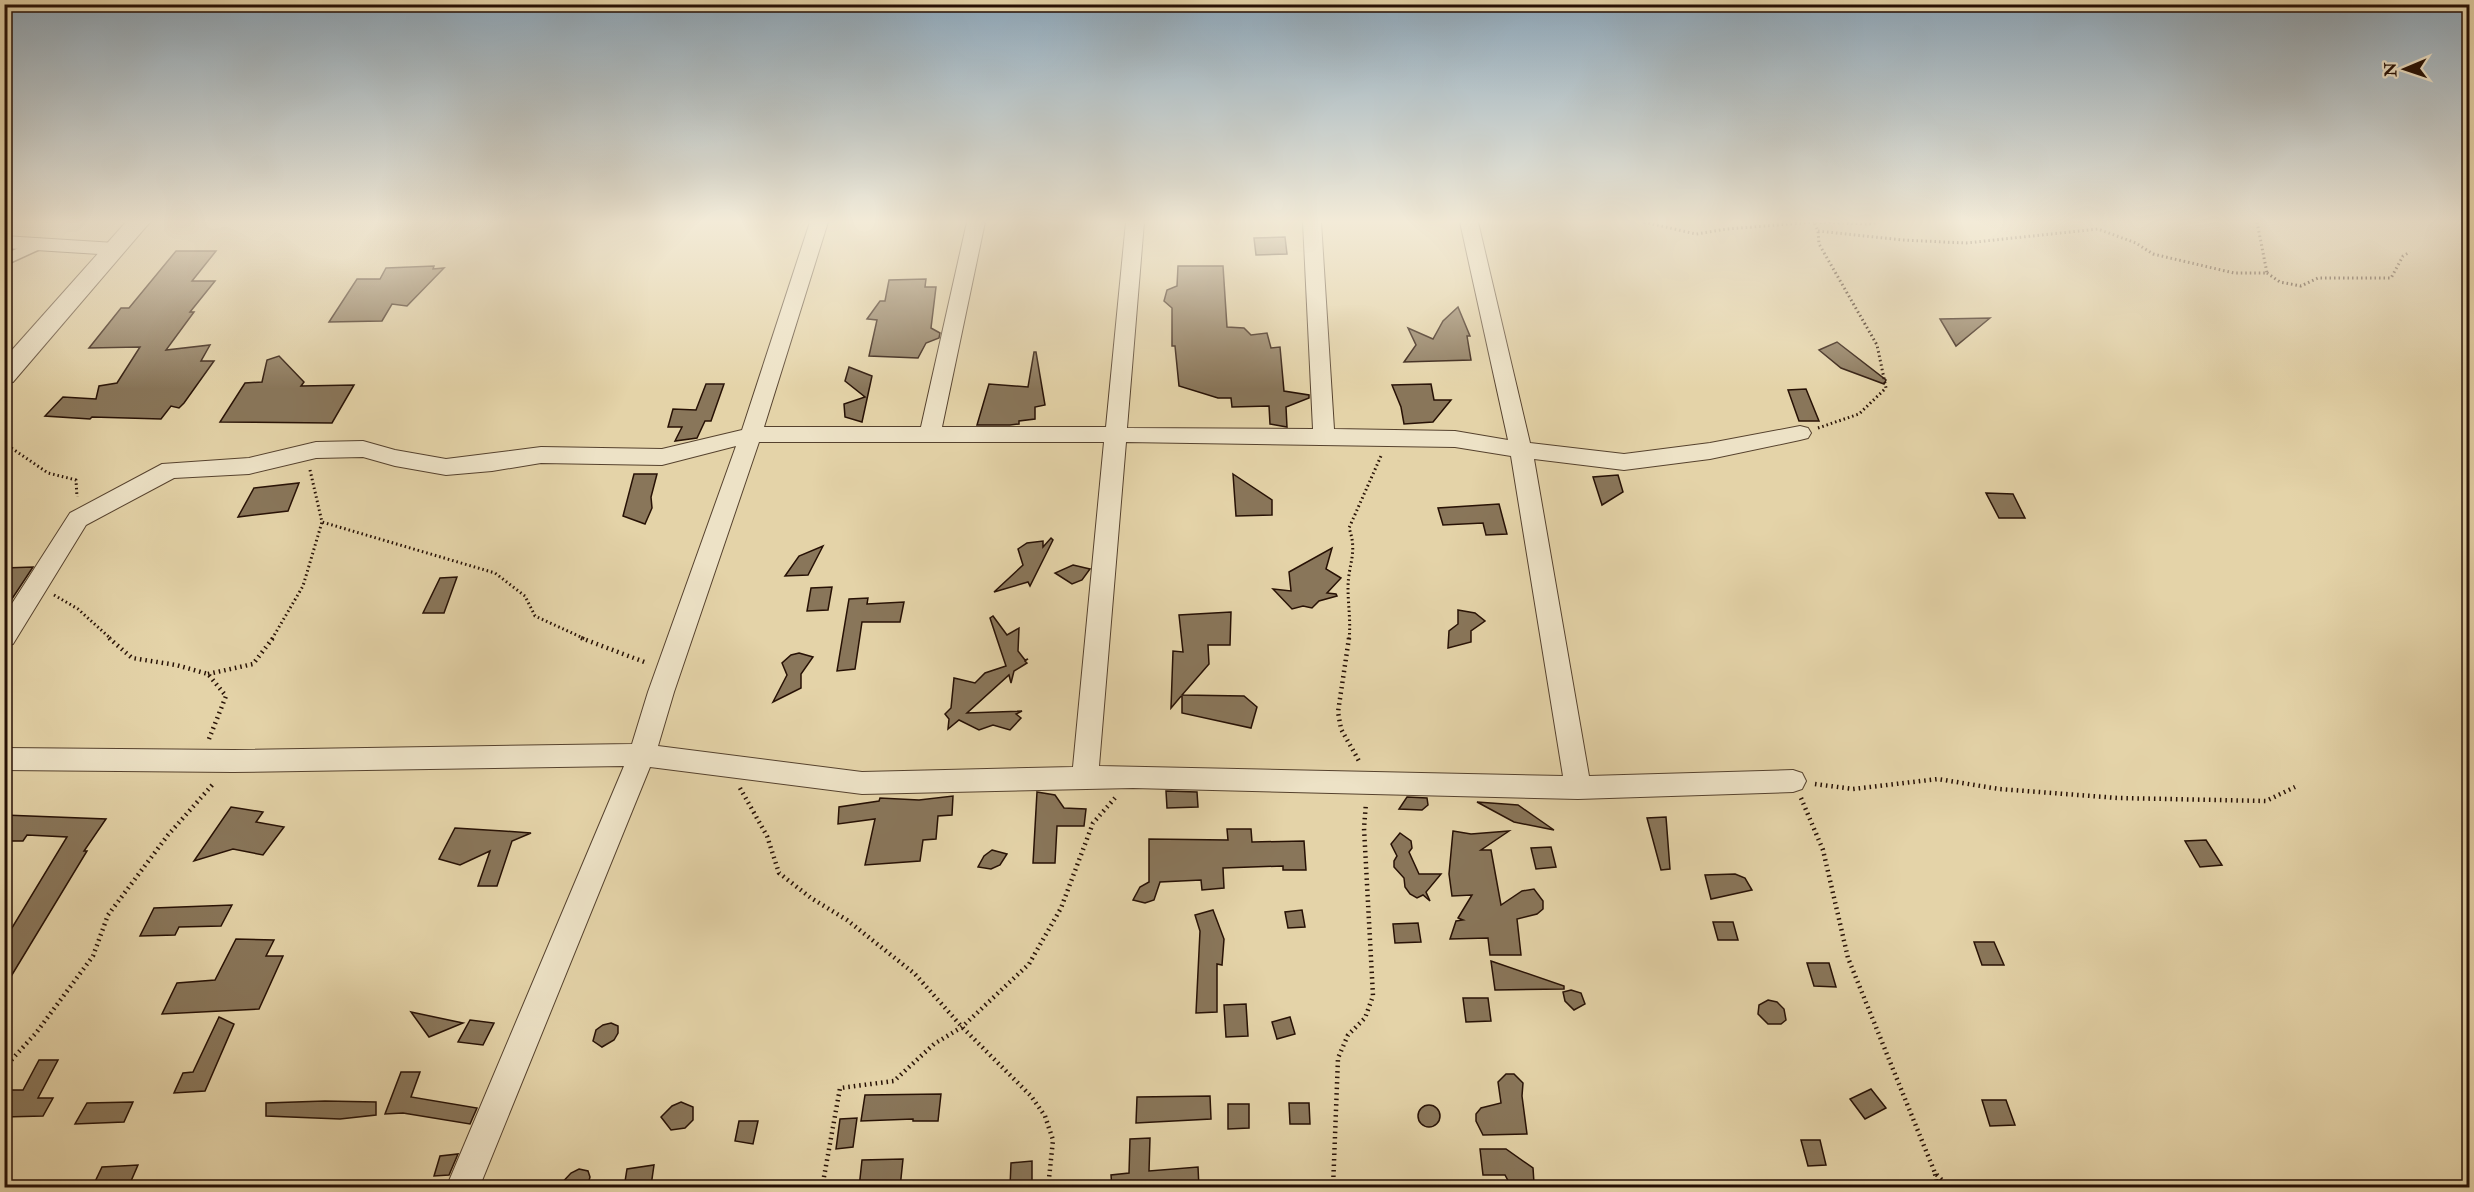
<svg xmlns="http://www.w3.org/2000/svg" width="2474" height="1192" font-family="'IM FELL Double Pica',serif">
<rect width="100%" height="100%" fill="#e4d3a8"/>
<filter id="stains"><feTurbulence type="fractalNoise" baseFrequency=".00333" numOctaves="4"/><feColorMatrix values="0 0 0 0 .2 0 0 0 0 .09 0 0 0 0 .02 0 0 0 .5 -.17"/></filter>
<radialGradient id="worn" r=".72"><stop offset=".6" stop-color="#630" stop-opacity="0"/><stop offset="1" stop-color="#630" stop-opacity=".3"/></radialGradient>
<!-- building -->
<g fill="#89765a" stroke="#271105" stroke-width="1.5">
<path d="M1285,237L1287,254L1256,255L1254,238Z"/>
<path d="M176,251H216L192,281H215L190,312H194L166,350L210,345L201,361H214L184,403L179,408L171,406L161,419L92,417L90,419L45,416L63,397L96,399L99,386L117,383L140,347L89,348L121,308H129Z"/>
<path d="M434,266L433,269L444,268L407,306L392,304L382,321L329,322L357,279H380L386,268Z"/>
<path d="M1178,266H1223L1227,327L1244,328L1251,335L1267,333L1271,348L1280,347L1284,391L1309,395V398L1286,407L1287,427L1270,424L1269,406L1232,407L1231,398H1218L1179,386L1175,346H1172V308L1164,301L1167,290L1177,286Z"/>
<path d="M926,279L925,287H936L931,328L940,333L939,338L926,343L918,358L869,356L877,320L867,319L880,301H885L889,280Z"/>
<path d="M1458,307L1470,336H1467L1471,360L1404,362L1416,345L1408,328L1433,339L1443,321Z"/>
<path d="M1990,318L1956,346L1940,319Z"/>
<path d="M1837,342L1886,380L1884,384L1841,368L1819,350Z"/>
<path d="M1034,352H1036L1045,405L1035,407V419L1019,421V424L1010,425H977L989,384L1028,387Z"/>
<path d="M279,356L304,382L301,386L354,385L332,423L220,422L245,383L262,382L267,360Z"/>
<path d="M849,367L872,376L862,422L845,417L844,404L865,397L845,381Z"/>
<path d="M706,384H724L711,421H705L697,438L675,441L682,427H668L673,409L696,410Z"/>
<path d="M1431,384L1434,400H1451L1433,422L1404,424L1401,407L1392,385Z"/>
<path d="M1806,389L1819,421H1799L1788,390Z"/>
<path d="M634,474H657L651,497L652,508L645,524L623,516Z"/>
<path d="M1233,474L1272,500V515L1236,516Z"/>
<path d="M1618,475L1623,492L1602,505L1593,477Z"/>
<path d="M299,483L288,511L238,517L254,488Z"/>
<path d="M1986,493L2013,494L2025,518H1999Z"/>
<path d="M1499,504L1507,534L1486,535L1483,523L1443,525L1438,508Z"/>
<path d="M1051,538L1053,540L1030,586L1028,582L994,592L1023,565L1018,549L1027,543L1043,541V547Z"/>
<path d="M823,546L808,575L785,576L799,556Z"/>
<path d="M1332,548L1326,569L1341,578L1327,593L1336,594L1337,596L1319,601L1312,608L1303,606L1292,609L1273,589L1291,591L1289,572Z"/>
<path d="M1073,565L1090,569L1082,580L1072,584L1055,573Z"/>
<path d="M33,567L4,611V568Z"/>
<path d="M457,577L444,613H423L440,578Z"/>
<path d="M832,587L828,610L807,611L811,588Z"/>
<path d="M868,598L867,604L904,602L900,622H862L855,669L837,671L849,599Z"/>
<path d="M1458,610L1475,613L1485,621L1471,631V642L1448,648L1449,631L1458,624Z"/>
<path d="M1231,612L1230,645H1208L1209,664L1182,695L1244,696L1257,707L1251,728L1182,713V695L1171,708L1173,651L1183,652L1179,615Z"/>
<path d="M993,616L1007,635L1019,628L1018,651L1025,660L1028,659L1025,661L1027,663L1014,671L1011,683L1009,675L967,713L1022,711L1016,714L1021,718L1010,730L993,725L979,730L959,720L948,729L949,719L945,714L951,708L954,678L975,683L985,673L1006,666L990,618Z"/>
<path d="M799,653L813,657L801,674V688L773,702L787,675L782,663L791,655Z"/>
<path d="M1166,791L1197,792L1198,807L1167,808Z"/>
<path d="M1037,792L1055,795L1064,808L1086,809L1084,826H1057L1055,863H1033Z"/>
<path d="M953,796L952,815L938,816L936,839L923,840L920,861L865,865L875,819L838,824L839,807L879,801L880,798L919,800Z"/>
<path d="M1407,797L1427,798L1428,805L1422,810L1399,809Z"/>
<path d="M1477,802L1518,805L1554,830L1514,822Z"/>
<path d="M231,807L263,812L256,822L284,827L263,855L233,849L194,861Z"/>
<path d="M4,815L106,819L84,851H87L4,988V941L67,837L27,835L23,841H4Z"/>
<path d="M1666,817L1670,869L1661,870L1647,818Z"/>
<path d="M455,828L503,831L531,833L512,841L497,886H478L490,851L460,865L439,859Z"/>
<path d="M1227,829H1251L1252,842L1304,841L1306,870H1283V866L1223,868L1224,888L1202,890L1201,880L1160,882L1154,900L1145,903L1133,900L1140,887L1149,882V839L1228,840Z"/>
<path d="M1453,831L1471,834L1509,831L1481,850H1491L1501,905L1522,891L1534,889L1543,901V909L1537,914L1517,919L1521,955H1490L1488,938L1450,939L1456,921L1463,920L1458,918L1472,895L1452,896L1449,874Z"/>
<path d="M1400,833L1411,841L1412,848L1409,852L1419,874H1441L1426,892L1430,901L1423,895L1417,898L1410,894L1405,887L1404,878L1394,867V861L1397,856L1391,844Z"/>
<path d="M2206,840L2222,865L2200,867L2185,841Z"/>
<path d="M1551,847L1556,867L1536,869L1531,848Z"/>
<path d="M992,850L1007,854L1000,865L991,869L978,867L984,856Z"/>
<path d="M1735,874L1745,878L1752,890L1711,899L1705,875Z"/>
<path d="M232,905L221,926L179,927L175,935L140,936L154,908Z"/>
<path d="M1213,910L1224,939L1222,965L1217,964V1012L1196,1013L1200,931L1195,915Z"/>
<path d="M1302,910L1305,927L1288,928L1285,912Z"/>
<path d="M1713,922H1733L1738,940H1718Z"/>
<path d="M1418,923L1421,942L1395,943L1393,924Z"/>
<path d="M236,939L274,940L266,956H283L259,1009L162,1014L177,983L215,980Z"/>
<path d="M1974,942H1994L2004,965H1982Z"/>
<path d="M1491,961L1564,986V989L1495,990Z"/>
<path d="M1807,963H1829L1836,987L1814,986Z"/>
<path d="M1571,990L1581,993L1585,1004L1574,1010L1565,1001L1563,992Z"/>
<path d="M1463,998H1488L1491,1021L1466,1022Z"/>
<path d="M1768,1000L1777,1002L1784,1009L1786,1020L1781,1024H1768L1758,1014L1759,1005Z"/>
<path d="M1246,1004L1248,1036L1226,1037L1224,1005Z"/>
<path d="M411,1012L463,1023L429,1037Z"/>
<path d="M219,1017L234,1024L205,1091L174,1093L183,1073L193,1072Z"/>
<path d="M1290,1017L1295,1034L1277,1039L1272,1022Z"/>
<path d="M470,1020L494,1023L483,1045L458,1042Z"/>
<path d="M611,1023L618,1026V1033L614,1040L602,1047L593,1041L596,1030L603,1025Z"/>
<path d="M39,1060H58L38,1098H53L43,1116L4,1117V1090H23Z"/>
<path d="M401,1072H420L411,1097L477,1108L470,1124L403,1113L385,1114Z"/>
<path d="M1506,1074H1514L1523,1083L1522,1096L1527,1134L1483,1135L1476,1121V1114L1481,1108L1501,1103L1498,1082Z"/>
<path d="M1871,1089L1886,1108L1865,1119L1850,1099Z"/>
<path d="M941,1094L938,1121H913V1119L861,1121L865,1095Z"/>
<path d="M1210,1096L1211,1119L1136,1123L1137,1097Z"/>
<path d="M1982,1100H2006L2015,1125L1990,1126Z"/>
<path d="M325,1101L376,1102V1115L340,1119L266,1116V1103Z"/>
<path d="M133,1102L124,1122L75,1124L87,1103Z"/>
<path d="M681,1102L693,1107V1120L685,1128L671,1130L661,1117L672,1106Z"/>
<path d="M1289,1103H1309L1310,1124H1290Z"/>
<path d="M1228,1104H1249V1128L1228,1129Z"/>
<circle cx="1429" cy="1116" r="11"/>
<path d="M857,1118L853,1147L836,1149L840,1119Z"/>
<path d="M739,1121H758L753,1144L735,1141Z"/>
<path d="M1150,1138L1149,1171L1198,1167L1199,1188H1112L1111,1175L1129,1173L1130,1139Z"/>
<path d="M1801,1140H1820L1826,1165L1808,1166Z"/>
<path d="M1480,1149H1506L1533,1168L1534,1183L1531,1188H1512L1505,1175H1483Z"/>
<path d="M458,1154L449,1175L434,1176L440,1156Z"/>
<path d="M903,1159L900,1188H859L862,1160Z"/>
<path d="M1032,1161V1185L1010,1187L1011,1163Z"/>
<path d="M138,1165L128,1188H92L102,1167Z"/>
<path d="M654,1165L651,1186L624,1188L627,1169Z"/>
<path d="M579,1169L588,1171L590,1177L587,1188H557L571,1173Z"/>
</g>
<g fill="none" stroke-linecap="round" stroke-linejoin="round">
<defs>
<path id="service" d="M4,260L39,244"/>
<g id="minor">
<path d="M810,222H828L764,427H921L967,222H985L942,427H1106L1126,222H1144L1127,428L1313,429L1303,222H1321L1334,429L1455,431L1508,440L1460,222H1478L1530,443L1624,454L1710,443L1800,426L1808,428L1811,433L1808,438L1800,440L1710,459L1624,470L1534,459L1589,776L1793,770L1802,773L1806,781L1802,789L1793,792L1578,799L1133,788L862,794L650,767L479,1188H446L624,766L233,772L4,770V748L233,750L632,744L648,692L736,446L662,465L541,463L492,471L446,475L395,466L363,457L316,458L249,474L174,478L86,525L13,644L4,646V616L70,513L162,464L249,458L316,442L363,441L395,450L446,459L541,447L662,449L742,430ZM759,442H1104L1073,767L862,772L658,746L674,692ZM1126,442L1455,447L1511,456L1563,776L1099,766Z"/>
<path d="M4,236L115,243L122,245L124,249L122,253L115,255L4,248Z"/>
</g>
<path id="tertiary" d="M126,222H150L13,382L4,384V359Z"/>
</defs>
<!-- service casing -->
<use href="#service" stroke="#56422e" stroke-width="13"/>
<!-- minor casing -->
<use href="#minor" stroke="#56422e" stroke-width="2"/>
<!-- tertiary casing -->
<use href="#tertiary" stroke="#56422e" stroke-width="2"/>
<!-- path-far1 -->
<g stroke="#271105" stroke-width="3" stroke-dasharray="1.5 3" stroke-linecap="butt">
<path d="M1644,222L1696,234L1727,229L1814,222"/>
<path d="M1818,231L1903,240L1966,243L2098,229L2136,243L2153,254L2234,273H2267L2257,222"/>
<path d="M2267,273L2280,282L2301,286L2318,278H2391L2403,256L2410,252"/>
<path d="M1818,428L1859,414L1886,388L1877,345L1819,244L1818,231L1814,222L1869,224L1879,222"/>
<path d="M4,443L48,473L76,480L77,497"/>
<path d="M310,470L322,522L495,573L525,596L535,616L585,639"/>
<path d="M54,595L78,609L111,639"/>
<path d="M272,639L303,586L322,522"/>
<path d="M1349,639C1351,622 1348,605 1348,588C1348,564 1358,553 1349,528L1381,456"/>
</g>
<!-- path -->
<g stroke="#271105" stroke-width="4.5" stroke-dasharray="1.5 4" stroke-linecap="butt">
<path d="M109,638L132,658L176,665L208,674L226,696L209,739"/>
<path d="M581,638L647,663"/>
<path d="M1349,638L1338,712L1341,729L1359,761"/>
<path d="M208,674L253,664L273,638"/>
<path d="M1815,784L1853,789L1938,779L1999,789L2118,798L2266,801L2295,787"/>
<path d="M740,788L767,836L779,873L811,898L847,920L915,974L962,1027L1031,1096L1045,1116L1053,1140L1048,1188"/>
<path d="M1801,798L1823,850L1848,958L1935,1173L1950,1188"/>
<path d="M4,1068L36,1033L93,956L108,915L168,835L214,783"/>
<path d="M1935,1174L1938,1188"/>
<path d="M822,1188L840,1088L894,1081L934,1044L962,1027L1029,964L1061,908L1093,823L1115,798"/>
<path d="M1333,1188L1338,1058L1348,1035L1365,1018L1373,996L1364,828L1366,803"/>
</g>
<!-- service -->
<use href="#service" stroke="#ede2c6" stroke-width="10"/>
<!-- minor -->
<use href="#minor" fill="#ede2c6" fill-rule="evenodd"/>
<!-- tertiary -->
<use href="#tertiary" fill="#ede2c6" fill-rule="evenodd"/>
</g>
<!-- sky -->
<linearGradient id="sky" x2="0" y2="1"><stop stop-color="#8da6b8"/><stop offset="0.57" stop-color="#f3ebd8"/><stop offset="1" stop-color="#f3ebd8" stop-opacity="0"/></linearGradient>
<rect width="2474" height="389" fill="url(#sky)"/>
<!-- margin -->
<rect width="2474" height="1192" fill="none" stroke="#e4d3a8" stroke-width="24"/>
<rect x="6" y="6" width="2462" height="1180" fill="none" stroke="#271105" stroke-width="3"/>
<rect x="12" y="12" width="2450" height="1168" fill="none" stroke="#271105" stroke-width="1.5"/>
<!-- north arrow -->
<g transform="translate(2405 69) rotate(268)" stroke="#ede2c6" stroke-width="4.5" paint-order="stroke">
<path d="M0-4.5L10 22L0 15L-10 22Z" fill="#271105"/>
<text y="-9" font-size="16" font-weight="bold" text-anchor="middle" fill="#271105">N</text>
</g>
<rect width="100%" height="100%" filter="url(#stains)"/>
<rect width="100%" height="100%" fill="url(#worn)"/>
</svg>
